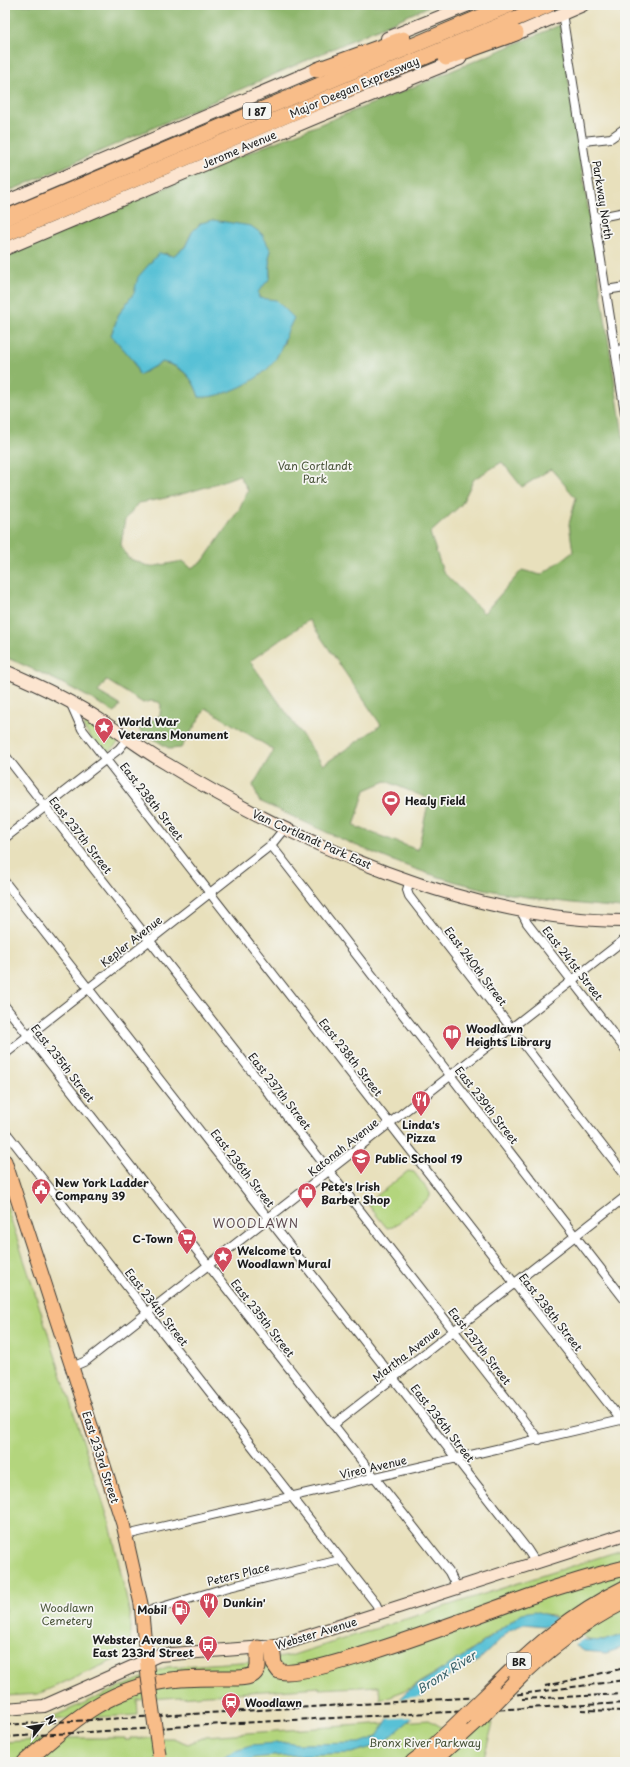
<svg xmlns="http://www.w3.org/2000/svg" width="630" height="1767" font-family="'Playpen Sans',sans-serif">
<rect width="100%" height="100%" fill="#f6f6f2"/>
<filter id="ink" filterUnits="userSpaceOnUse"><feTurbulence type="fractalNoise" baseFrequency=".025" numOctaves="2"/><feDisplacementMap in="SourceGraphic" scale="8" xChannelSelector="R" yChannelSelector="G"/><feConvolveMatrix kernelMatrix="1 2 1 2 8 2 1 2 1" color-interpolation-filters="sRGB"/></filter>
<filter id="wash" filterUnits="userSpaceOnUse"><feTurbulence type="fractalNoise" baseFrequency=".012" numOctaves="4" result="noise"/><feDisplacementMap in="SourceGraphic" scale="16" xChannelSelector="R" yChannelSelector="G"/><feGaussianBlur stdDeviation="0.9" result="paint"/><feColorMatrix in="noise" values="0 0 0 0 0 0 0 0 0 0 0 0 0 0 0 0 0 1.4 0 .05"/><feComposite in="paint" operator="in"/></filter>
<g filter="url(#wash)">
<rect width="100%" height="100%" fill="#e8e0bc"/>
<!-- green -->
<g fill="#b3d57d" stroke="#68784c">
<path d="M88,722L119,742L105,756L83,727Z"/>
<path d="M408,1171L414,1172L430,1193V1197L393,1227L387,1228L369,1206V1202Z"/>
<path d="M5,1201L110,1524L130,1614V1650L123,1656L38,1694L5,1696Z"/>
<path d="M625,1549V1635L608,1640L592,1642L552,1615L531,1612L515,1618L455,1662L406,1690L380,1700L379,1686L319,1689V1687L137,1700L138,1715L45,1720L167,1667L255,1661L290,1656Z"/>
<path d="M429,1720L445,1729L452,1723H493L483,1762H5V1742L69,1738H125V1740H130V1738H173L188,1744L206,1736Z"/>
</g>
<!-- forest -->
<g fill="#8eb66c" stroke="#556944" fill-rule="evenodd">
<path d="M5,5H432L5,193Z"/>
<path d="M560,25L625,449V903L621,908C570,903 518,898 468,885C395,867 327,832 259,801L253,785L274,750L206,708L181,748L170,749L139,730L147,720L155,719L160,715L161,705L159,702L151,701L143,703L106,680L98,692L120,705L115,713C80,691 43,673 5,657V257L230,160L404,91ZM192,232L271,251L269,257L270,278L258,292L259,298L287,330L284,344L199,397C193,377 182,367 162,362L139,375L133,360L111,335L119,314L134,293L139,277L165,253L173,256L185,247ZM502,462L522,487L551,469L576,498L569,524L573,552L541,575L522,570L484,613L443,572L430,533L461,505L474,479ZM239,475L248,490L240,508L203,561L191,568L183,561L150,567L128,558L121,545L125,520L138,503C173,498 206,488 239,475ZM309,620L381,725L323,765L250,661ZM386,781L429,799L418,850L354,826L365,790Z"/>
</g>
<!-- water -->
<g fill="#59c1d6" stroke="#3a6e79">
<path d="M213,220L251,226L262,234L271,251L269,257L270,278L258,292L259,298L276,300L294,318C286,332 283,347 275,360C262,380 222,399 199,397C193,377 182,366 162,362L139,375L133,360L111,335L119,314L134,293L138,277L159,253L173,256L185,247L192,232L201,223Z"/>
<path d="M535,1611L553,1617L584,1640L604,1641L625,1634V1647L606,1653L584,1651L545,1626L524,1624L510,1630L478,1661L444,1679L423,1694L410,1720L382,1744L352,1753L274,1756L254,1758L244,1762H217L235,1750L251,1745L287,1742L298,1744L360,1743L371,1739L378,1735L400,1699L409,1690L473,1650L522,1613Z"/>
</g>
<!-- pier -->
<g fill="#e8e0bc">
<path d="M557,1618L585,1638L573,1646L544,1628Z"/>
<path d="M424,1696L413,1717L385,1719L398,1699Z"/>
</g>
</g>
<g filter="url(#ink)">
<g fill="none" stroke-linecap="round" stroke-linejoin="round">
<defs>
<g id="street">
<path d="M621,5L625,10"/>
<path d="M562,13L625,413"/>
<path d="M583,141L611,138L625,128"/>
<path d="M595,218L625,212"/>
<path d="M606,290L625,287"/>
<path d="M616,354L625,346"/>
<path d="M70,702L82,729L621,1420"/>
<path d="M5,755L539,1440"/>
<path d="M5,838L119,749L128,738"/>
<path d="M271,845L625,1300"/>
<path d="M410,880L407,890L409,896L625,1175"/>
<path d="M5,882L527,1549L536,1563"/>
<path d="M520,909L527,923L625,1049"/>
<path d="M5,1006L449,1572L457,1588"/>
<path d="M5,1054L271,845L284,829"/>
<path d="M5,1131L376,1604L380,1613"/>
<path d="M72,1367L86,1361L147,1313L625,939"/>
<path d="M333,1425L625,1197"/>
<path d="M126,1535L625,1419"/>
<path d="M142,1613L225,1588L340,1560"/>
</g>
<g id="secondary">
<path d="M509,37L583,5"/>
<path d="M387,38L469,5"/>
<path d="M5,202L324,66"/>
<path d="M5,249L317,117L460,59"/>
<path d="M5,671C38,685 72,701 102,721C124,735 144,751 167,764C299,844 468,921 625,921"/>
<path d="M5,1709L44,1706L159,1655L277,1646L625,1534"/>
</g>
<path id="primary" d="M5,1161L123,1524L141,1604L148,1677"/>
<g id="highway">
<path d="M446,58L516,33"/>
<path d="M317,70L403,39"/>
<path d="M5,218L509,5"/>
<path d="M5,234L548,5"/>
<path d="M272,1647L274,1664L279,1671C306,1682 490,1610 528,1597C560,1586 592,1576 625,1568"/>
<path d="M515,1682C547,1649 584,1622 625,1601"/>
<path d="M492,1690C533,1648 572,1614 625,1588"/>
<path d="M25,1762C72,1722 106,1688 171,1680C188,1678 206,1678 223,1678C232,1678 242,1679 250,1676C255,1675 256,1671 258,1668V1648"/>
<path d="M413,1762L434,1746L461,1720"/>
<path d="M432,1762L478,1720"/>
</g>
</defs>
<!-- street casing -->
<use href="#street" stroke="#3b3934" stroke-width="10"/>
<!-- secondary casing -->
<use href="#secondary" stroke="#3b3934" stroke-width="14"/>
<!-- primary casing -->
<use href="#primary" stroke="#3b3934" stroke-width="15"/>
<!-- highway casing -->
<use href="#highway" stroke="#3b3934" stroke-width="17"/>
<!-- street -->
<use href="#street" stroke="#fff" stroke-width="8"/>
<!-- secondary -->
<use href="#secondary" stroke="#fce5d0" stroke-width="12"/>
<!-- primary -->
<use href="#primary" stroke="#f8bd89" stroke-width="13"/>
<!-- highway -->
<use href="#highway" stroke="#f8bd89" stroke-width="15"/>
<!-- rail -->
<g stroke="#1c1c1c" stroke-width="2" stroke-dasharray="6 3" stroke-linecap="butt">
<path d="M545,1686L625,1668"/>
<path d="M522,1699L625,1694"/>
<path d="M581,1710L625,1711"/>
<path d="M5,1725L514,1695L625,1680"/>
<path d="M5,1737L274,1721L625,1703"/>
</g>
<defs>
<path id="primary-bridge" d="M148,1677L159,1755"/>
<g id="highway-bridge">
<path d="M461,1720L492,1690"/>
<path d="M478,1720L515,1682"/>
</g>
</defs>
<!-- primary-bridge casing -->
<use href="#primary-bridge" stroke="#3b3934" stroke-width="15" stroke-linecap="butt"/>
<!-- highway-bridge casing -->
<use href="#highway-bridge" stroke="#3b3934" stroke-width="17" stroke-linecap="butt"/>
<!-- primary-bridge -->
<use href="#primary-bridge" stroke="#f8bd89" stroke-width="13"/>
<!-- highway-bridge -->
<use href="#highway-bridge" stroke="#f8bd89" stroke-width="15"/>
</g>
</g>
<!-- icons -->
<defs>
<symbol id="sight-pin" viewBox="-11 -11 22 30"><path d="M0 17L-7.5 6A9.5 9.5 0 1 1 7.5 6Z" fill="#d1495b" stroke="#f6f6f2"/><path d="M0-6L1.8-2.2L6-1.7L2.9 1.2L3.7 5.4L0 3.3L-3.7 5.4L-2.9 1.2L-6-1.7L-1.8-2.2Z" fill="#fff"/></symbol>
<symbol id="stadium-pin" viewBox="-11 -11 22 30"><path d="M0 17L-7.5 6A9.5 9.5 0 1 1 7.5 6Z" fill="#d1495b" stroke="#f6f6f2"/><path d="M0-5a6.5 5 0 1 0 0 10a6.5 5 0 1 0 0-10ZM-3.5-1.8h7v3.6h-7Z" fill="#fff"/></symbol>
<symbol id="library-pin" viewBox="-11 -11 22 30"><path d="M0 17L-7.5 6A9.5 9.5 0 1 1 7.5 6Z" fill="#d1495b" stroke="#f6f6f2"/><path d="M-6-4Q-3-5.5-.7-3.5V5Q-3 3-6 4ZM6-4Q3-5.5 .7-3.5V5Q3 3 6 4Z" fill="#fff"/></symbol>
<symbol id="restaurant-pin" viewBox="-11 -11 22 30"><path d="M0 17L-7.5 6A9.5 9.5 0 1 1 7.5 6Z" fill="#d1495b" stroke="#f6f6f2"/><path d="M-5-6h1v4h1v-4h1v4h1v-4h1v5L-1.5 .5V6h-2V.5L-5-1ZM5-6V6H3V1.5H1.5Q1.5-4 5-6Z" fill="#fff"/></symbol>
<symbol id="school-pin" viewBox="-11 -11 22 30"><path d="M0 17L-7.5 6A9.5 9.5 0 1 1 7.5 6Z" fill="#d1495b" stroke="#f6f6f2"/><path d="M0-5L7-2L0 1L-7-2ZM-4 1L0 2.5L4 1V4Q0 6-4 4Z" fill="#fff"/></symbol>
<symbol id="civic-pin" viewBox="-11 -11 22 30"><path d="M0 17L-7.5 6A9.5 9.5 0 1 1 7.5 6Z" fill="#d1495b" stroke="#f6f6f2"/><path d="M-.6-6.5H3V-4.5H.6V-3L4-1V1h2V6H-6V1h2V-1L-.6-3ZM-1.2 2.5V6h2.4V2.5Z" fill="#fff"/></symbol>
<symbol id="shop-pin" viewBox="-11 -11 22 30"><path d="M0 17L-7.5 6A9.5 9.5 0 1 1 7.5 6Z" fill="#d1495b" stroke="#f6f6f2"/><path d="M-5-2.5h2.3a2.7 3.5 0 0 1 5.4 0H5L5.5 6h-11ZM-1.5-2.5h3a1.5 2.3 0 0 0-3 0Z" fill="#fff"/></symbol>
<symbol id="supermarket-pin" viewBox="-11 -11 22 30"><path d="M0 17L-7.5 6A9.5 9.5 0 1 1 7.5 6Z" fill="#d1495b" stroke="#f6f6f2"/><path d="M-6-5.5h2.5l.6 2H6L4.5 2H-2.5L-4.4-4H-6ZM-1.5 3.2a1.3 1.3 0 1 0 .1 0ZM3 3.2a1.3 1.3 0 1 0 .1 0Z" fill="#fff"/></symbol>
<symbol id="fuel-pin" viewBox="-11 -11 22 30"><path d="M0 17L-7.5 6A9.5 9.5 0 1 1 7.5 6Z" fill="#d1495b" stroke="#f6f6f2"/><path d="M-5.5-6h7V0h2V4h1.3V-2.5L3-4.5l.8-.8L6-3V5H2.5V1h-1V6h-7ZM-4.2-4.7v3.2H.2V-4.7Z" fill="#fff"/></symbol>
<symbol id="bus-pin" viewBox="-11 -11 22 30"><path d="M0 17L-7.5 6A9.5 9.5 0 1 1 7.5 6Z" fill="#d1495b" stroke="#f6f6f2"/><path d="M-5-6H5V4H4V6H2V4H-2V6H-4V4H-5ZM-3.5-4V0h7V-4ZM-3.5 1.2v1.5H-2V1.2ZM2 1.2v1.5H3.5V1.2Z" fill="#fff"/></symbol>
<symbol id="station-pin" viewBox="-11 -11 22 30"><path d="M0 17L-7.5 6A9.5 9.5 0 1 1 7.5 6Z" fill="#d1495b" stroke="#f6f6f2"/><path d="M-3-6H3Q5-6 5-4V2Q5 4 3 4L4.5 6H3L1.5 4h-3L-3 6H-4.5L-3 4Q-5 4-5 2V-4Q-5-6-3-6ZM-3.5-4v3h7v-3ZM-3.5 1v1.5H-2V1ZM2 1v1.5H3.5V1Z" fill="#fff"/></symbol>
</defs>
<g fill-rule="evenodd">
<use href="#sight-pin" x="93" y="716" width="22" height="30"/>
<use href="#stadium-pin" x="380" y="789" width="22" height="30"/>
<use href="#library-pin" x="441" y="1023" width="22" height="30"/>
<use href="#restaurant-pin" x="410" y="1089" width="22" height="30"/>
<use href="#school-pin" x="350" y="1147" width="22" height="30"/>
<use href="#civic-pin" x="30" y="1177" width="22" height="30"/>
<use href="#shop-pin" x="296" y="1181" width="22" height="30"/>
<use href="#supermarket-pin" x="176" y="1227" width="22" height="30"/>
<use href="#sight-pin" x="212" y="1245" width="22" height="30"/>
<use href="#restaurant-pin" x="198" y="1591" width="22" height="30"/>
<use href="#fuel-pin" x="170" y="1598" width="22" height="30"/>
<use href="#bus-pin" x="197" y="1634" width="22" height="30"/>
<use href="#station-pin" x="220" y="1691" width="22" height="30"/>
</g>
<g text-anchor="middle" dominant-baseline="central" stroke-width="3.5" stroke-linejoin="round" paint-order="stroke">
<!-- shield labels -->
<g fill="#f6f6f2" stroke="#5d5d5c" stroke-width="1">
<rect x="243" y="103" width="28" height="16" rx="3"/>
<rect x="507" y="1653" width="24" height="16" rx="3"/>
</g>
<g font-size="10" font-weight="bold" fill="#1c1c1c">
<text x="257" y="111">I 87</text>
<text x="519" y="1661">BR</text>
</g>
<!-- street labels -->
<g font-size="11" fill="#1c1c1c" stroke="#f6f6f2">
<text transform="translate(354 87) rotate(-23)">Major Deegan Expressway</text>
<text transform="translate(239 149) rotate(-23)">Jerome Avenue</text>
<text transform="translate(603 200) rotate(81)">Parkway North</text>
<text transform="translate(152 801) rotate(52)">East 238th Street</text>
<text transform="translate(81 835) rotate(52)">East 237th Street</text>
<text transform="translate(312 839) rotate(24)">Van Cortlandt Park East</text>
<text transform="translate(131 941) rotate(-38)">Kepler Avenue</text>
<text transform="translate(573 963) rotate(52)">East 241st Street</text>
<text transform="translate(476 966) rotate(53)">East 240th Street</text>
<text transform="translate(351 1057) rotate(52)">East 238th Street</text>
<text transform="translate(63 1063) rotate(52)">East 235th Street</text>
<text transform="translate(280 1091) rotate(52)">East 237th Street</text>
<text transform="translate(487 1105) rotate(52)">East 239th Street</text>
<text transform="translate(343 1147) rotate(-38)">Katonah Avenue</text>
<text transform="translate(243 1168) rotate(52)">East 236th Street</text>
<text transform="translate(157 1307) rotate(52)">East 234th Street</text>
<text transform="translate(551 1312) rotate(52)">East 238th Street</text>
<text transform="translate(263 1318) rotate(52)">East 235th Street</text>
<text transform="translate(480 1346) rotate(52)">East 237th Street</text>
<text transform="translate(406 1354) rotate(-38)">Martha Avenue</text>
<text transform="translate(443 1423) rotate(52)">East 236th Street</text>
<text transform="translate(101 1457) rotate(72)">East 233rd Street</text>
<text transform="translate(373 1467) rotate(-13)">Vireo Avenue</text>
<text transform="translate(238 1574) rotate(-14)">Peters Place</text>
<text transform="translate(316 1633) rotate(-17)">Webster Avenue</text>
</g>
<!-- park labels -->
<g font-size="11" fill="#495439" stroke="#f6f6f2">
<text x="315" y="465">Van Cortlandt<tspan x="315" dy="13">Park</tspan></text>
<text x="67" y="1607">Woodlawn<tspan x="67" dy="13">Cemetery</tspan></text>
<text x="425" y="1742">Bronx River Parkway</text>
</g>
<!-- poi labels -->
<g font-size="11" font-weight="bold" fill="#1c1c1c" stroke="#f6f6f2" text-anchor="start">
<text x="118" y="721">World War<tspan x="118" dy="13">Veterans Monument</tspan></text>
<text x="405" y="800">Healy Field</text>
<text x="466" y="1028">Woodlawn<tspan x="466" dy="13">Heights Library</tspan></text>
<text x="421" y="1124" text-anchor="middle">Linda's<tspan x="421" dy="13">Pizza</tspan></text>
<text x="375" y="1158">Public School 19</text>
<text x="55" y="1182">New York Ladder<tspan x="55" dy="13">Company 39</tspan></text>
<text x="321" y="1186">Pete's Irish<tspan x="321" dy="13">Barber Shop</tspan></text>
<text x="173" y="1238" text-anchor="end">C-Town</text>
<text x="237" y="1250">Welcome to<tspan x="237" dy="13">Woodlawn Mural</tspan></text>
<text x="223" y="1602">Dunkin'</text>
<text x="167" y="1609" text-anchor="end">Mobil</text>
<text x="194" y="1639" text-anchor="end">Webster Avenue &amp;<tspan x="194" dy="13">East 233rd Street</tspan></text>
<text x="245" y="1702">Woodlawn</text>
</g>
<!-- neighbourhood labels -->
<g font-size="12" letter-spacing="1" fill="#5d4a50" stroke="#f6f6f2">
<text x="256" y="1223">WOODLAWN</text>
</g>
<!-- water labels -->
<g font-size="12" font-style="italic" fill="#345e66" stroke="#f6f6f2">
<text transform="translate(446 1672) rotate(-33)">Bronx River</text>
</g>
</g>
<!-- margin -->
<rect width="630" height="1767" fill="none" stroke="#f6f6f2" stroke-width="20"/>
<!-- north arrow -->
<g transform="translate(42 1725) rotate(60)" stroke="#f6f6f2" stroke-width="3" paint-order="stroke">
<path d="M0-3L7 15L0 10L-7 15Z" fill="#1c1c1c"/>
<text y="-6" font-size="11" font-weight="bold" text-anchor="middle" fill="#1c1c1c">N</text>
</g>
</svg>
